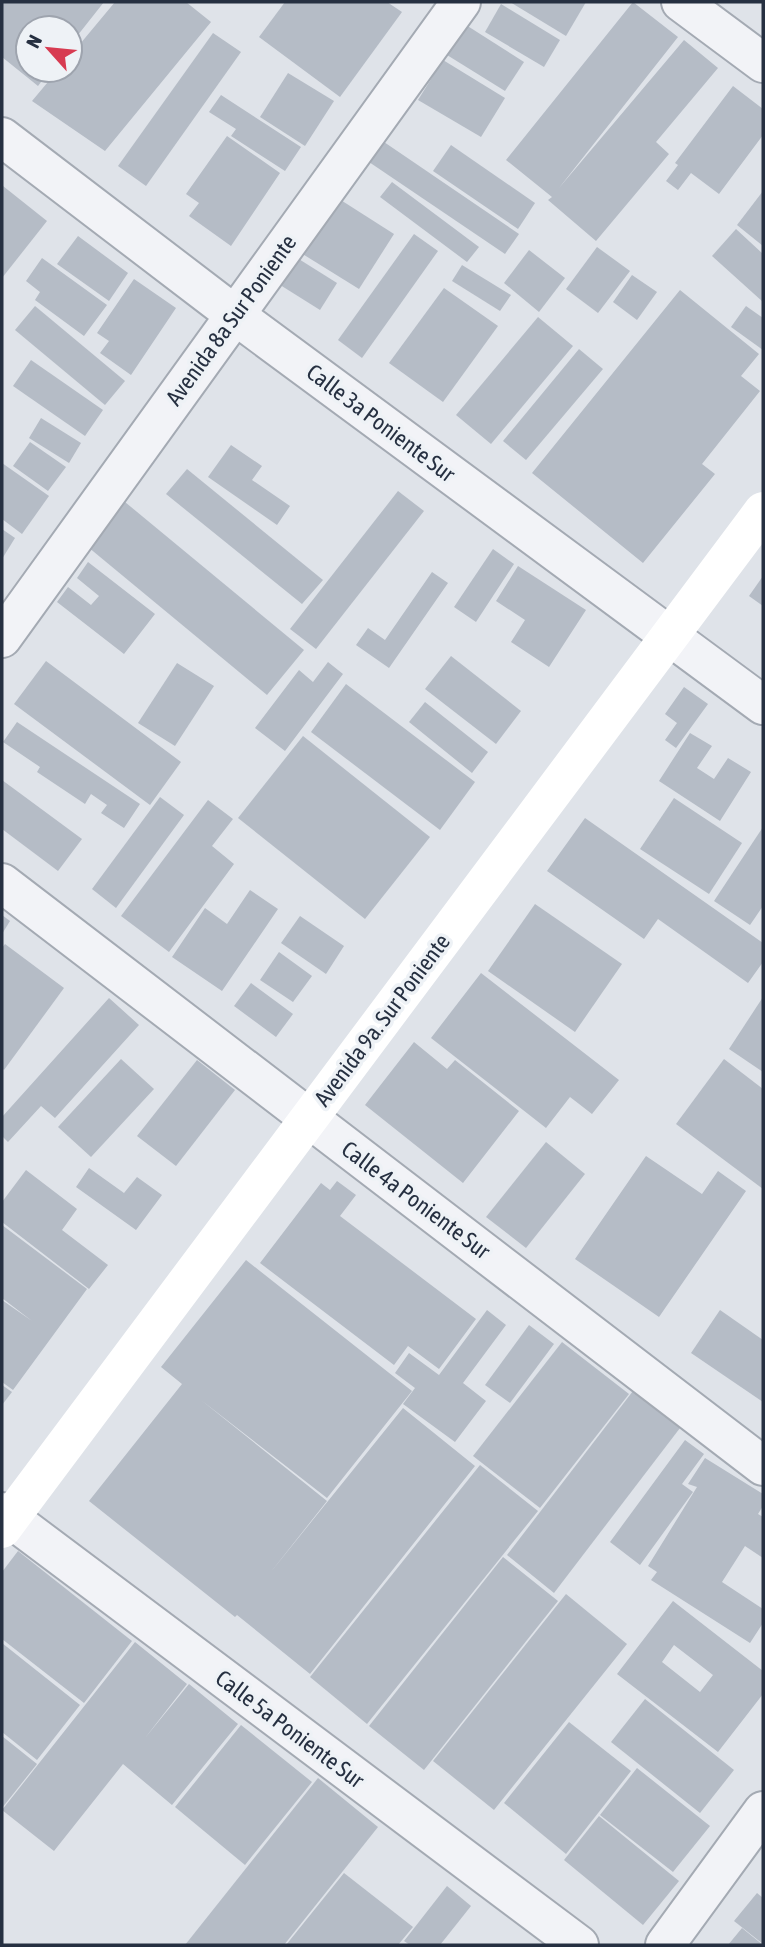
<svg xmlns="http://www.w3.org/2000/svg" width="765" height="1947" font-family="'Asap Condensed',sans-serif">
<rect width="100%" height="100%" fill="#dfe3e9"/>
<!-- building -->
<g fill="#b5bcc6" fill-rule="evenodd">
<path d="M2,2H104L70,45V28H28V70H50L38,86L2,57Z"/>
<path d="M115,2H186L211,22L105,151L32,101L58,70H70V56Z"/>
<path d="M285,2H387L402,12L340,97L259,37Z"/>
<path d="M510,2H586L566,36Z"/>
<path d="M633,2L678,37L559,188L684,40L718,68L656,142L669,154L596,241L548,200L552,197L506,160Z"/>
<path d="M501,4L560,40L544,67L485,32Z"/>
<path d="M466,25L524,62L505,91L447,55Z"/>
<path d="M213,33L241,52L146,186L118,166Z"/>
<path d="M443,60L505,98L481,137L418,100Z"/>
<path d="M288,73L334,101L305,146L260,117Z"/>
<path d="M733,86L763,109V135L719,194L691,173L678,190L666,181L678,165L675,163Z"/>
<path d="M221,95L301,147L285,171L231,136L236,129L209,112Z"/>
<path d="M227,136L280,173L231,246L189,216L199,203L186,194Z"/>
<path d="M384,142L519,234L505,254L369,162Z"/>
<path d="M451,145L535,203L518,229L433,171Z"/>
<path d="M392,182L479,247L467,262L380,197Z"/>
<path d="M3,186L47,221L2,278V188Z"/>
<path d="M763,191V246L737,225Z"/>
<path d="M336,197L394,234L359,289L301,253Z"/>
<path d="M736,229L763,254V302L712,256Z"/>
<path d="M414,234L438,251L362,358L338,340Z"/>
<path d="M78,236L128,273L109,301L57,264Z"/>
<path d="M597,247L630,271L598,313L566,289Z"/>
<path d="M529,250L565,278L539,312L504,283Z"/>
<path d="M294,256L337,283L320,310L277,283Z"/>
<path d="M42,258L107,305L84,336L35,300L40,292L26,281Z"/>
<path d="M462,265L511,295L500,311L452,281Z"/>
<path d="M632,275L657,292L637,320L613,302Z"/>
<path d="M134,279L176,308L131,375L100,353L109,341L97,333Z"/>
<path d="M444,288L498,326L443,402L389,363Z"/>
<path d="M680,290L759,354L741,376L760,391L702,464L715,474L643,563L532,473Z"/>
<path d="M35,306L125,381L105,405L15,330Z"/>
<path d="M746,306L763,318V350L731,327Z"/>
<path d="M538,317L573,346L491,444L456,415Z"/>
<path d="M579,349L603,369L526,460L503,441Z"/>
<path d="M31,360L103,410L85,436L13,386Z"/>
<path d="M41,418L81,443L69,463L29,438Z"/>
<path d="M30,442L66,467L48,491L13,466Z"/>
<path d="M231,445L262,466L252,480L290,506L277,525L208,477Z"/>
<path d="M2,463L49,496L22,534L2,519Z"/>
<path d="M187,469L323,580L302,604L166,494Z"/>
<path d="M398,491L424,511L316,649L290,629Z"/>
<path d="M125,502L304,650L267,695L88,547Z"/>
<path d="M2,529L15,538L2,559Z"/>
<path d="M493,549L514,564L476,622L454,607Z"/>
<path d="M88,562L155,614L124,654L57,602L68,587L91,605L99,596L77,578Z"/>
<path d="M518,566L586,610L549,667L511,642L525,620L496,601Z"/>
<path d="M432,572L448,583L389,668L356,645L368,628L385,640Z"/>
<path d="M763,576V606L749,596Z"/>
<path d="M451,656L521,711L496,744L425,689Z"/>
<path d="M46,661L181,762L150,805L14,704Z"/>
<path d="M328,662L343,674L285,751L255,728L299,670L313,682Z"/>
<path d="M177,663L214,686L175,746L138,723Z"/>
<path d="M346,684L475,782L440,830L311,732Z"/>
<path d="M684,687L708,704L676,748L665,740L677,723L665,714Z"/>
<path d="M425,702L488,752L472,773L409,722Z"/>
<path d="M17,722L140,804L124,828L101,813L107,805L91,794L85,804L37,772L40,767L3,742Z"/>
<path d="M690,733L712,746L697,768L714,779L728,758L751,772L720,821L659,781Z"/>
<path d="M303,736L430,837L365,919L238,818Z"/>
<path d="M2,780L82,839L58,871L2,829Z"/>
<path d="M160,797L184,815L116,908L92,889Z"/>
<path d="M674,798L742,843L709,894L640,849Z"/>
<path d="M208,800L233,819L212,846L234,864L169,952L121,916Z"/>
<path d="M585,818L763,943V962L748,983L658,919L644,939L547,871Z"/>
<path d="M763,827V906L750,925L714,901Z"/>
<path d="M250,890L278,909L222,991L172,957L205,908L227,924Z"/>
<path d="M535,904L622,964L575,1032L488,971Z"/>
<path d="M2,915L10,921L2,934Z"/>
<path d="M300,916L344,946L326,974L281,943Z"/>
<path d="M5,944L64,988L4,1070L2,1068V948Z"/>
<path d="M279,952L312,976L293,1002L260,980Z"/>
<path d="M481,973L619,1080L592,1114L570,1097L546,1128L431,1038Z"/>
<path d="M251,983L293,1014L276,1037L234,1006Z"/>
<path d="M763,997V1072L729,1049Z"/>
<path d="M109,998L139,1025L55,1118L41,1106L8,1142L2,1136V1117Z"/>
<path d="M414,1042L447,1069L455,1060L519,1111L463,1183L365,1105Z"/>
<path d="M121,1059L154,1089L91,1157L58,1127Z"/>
<path d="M724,1059L763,1089V1189L676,1124Z"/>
<path d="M197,1060L235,1090L176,1166L137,1136Z"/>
<path d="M546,1142L585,1174L526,1248L486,1217Z"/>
<path d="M646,1156L702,1194L718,1171L746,1191L659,1317L575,1259Z"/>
<path d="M89,1168L124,1193L137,1177L162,1195L136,1230L76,1187Z"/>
<path d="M26,1170L77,1209L62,1230L108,1265L89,1289L2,1222V1202Z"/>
<path d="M337,1181L356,1195L340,1216L476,1319L439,1369L408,1346L394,1365L260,1263L321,1183L330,1190Z"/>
<path d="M2,1225L87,1289L13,1390L2,1382V1300L32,1321L2,1298Z"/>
<path d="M246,1260L412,1391L327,1498L201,1400L327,1501L270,1573L403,1408L475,1466L310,1674L237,1615L235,1617L89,1501L182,1384L161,1367Z"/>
<path d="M487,1310L506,1325L463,1383L486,1401L455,1442L403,1404L415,1388L395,1373L409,1353L439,1375Z"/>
<path d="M720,1310L763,1340V1402L691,1353Z"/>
<path d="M529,1325L554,1344L510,1403L485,1385Z"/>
<path d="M562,1342L629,1394L540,1508L473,1456Z"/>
<path d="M2,1385L12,1392L2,1405Z"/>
<path d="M633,1391L680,1428L554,1593L507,1555Z"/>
<path d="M685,1440L704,1454L682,1484L693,1492L640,1565L610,1542Z"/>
<path d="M705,1458L763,1494V1506L758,1514L763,1517V1558L745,1546L722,1582L763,1609V1623L750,1643L651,1580L657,1572L648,1566L697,1487L688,1484Z"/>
<path d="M480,1465L538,1511L367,1724L310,1677Z"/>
<path d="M18,1551L132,1641L84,1703L2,1639V1572Z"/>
<path d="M503,1557L558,1601L424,1770L369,1726Z"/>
<path d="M566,1594L627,1644L494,1810L433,1761Z"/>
<path d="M673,1601L763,1671V1694L718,1752L617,1674ZM674,1645L713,1675L700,1692L662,1662Z"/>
<path d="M135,1642L187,1684L145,1738L189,1684L238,1724L172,1805L123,1764L54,1851L2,1810Z"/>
<path d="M2,1643L80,1705L37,1760L2,1732Z"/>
<path d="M645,1699L734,1770L700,1813L611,1742Z"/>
<path d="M569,1722L631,1771L566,1854L504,1803Z"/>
<path d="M241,1725L312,1782L245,1865L175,1807Z"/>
<path d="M2,1736L37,1764L2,1808Z"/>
<path d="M637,1768L710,1826L673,1872L600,1815Z"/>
<path d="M318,1778L378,1827L284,1945H185Z"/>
<path d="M599,1816L679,1881L643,1925L564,1860Z"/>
<path d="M344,1873L413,1927L398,1945H286Z"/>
<path d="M447,1886L471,1906L440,1945H410L404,1941Z"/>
<path d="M757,1893L763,1898V1944L734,1921Z"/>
<path d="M742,1928L763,1945H728Z"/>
</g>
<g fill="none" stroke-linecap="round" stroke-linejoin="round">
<defs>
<g id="street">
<path d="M681,2L763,63"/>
<path d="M2,137L235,315L763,705"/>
<path d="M2,638L461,2"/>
<path d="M2,883L763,1466"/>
<path d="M2,1512L579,1945"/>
<path d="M665,1945L763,1811"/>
</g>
</defs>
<!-- street casing -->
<use href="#street" stroke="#a4aab3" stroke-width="42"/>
<!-- street -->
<use href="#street" stroke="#f2f3f7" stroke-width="38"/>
<!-- secondary -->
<path stroke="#fff" stroke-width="38" d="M2,1529L763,511"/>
</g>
<g text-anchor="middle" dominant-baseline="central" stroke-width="7" stroke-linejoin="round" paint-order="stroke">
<!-- street labels -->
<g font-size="23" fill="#263041" stroke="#eef2f6">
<text transform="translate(231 320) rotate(-54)">Avenida 8a Sur Poniente</text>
<text transform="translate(381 423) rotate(37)">Calle 3a Poniente Sur</text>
<text transform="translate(382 1020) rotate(-53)">Avenida 9a. Sur Poniente</text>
<text transform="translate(416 1200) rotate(37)">Calle 4a Poniente Sur</text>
<text transform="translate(290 1729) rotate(37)">Calle 5a Poniente Sur</text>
</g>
</g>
<!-- border -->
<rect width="765" height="1947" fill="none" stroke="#263041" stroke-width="7"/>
<!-- north arrow -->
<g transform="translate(49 49) rotate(297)"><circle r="33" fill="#eef2f6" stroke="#9ea4ae" stroke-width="2"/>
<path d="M0-5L12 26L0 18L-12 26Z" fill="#d73b51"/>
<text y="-10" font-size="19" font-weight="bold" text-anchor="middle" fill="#263041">N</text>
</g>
</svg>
